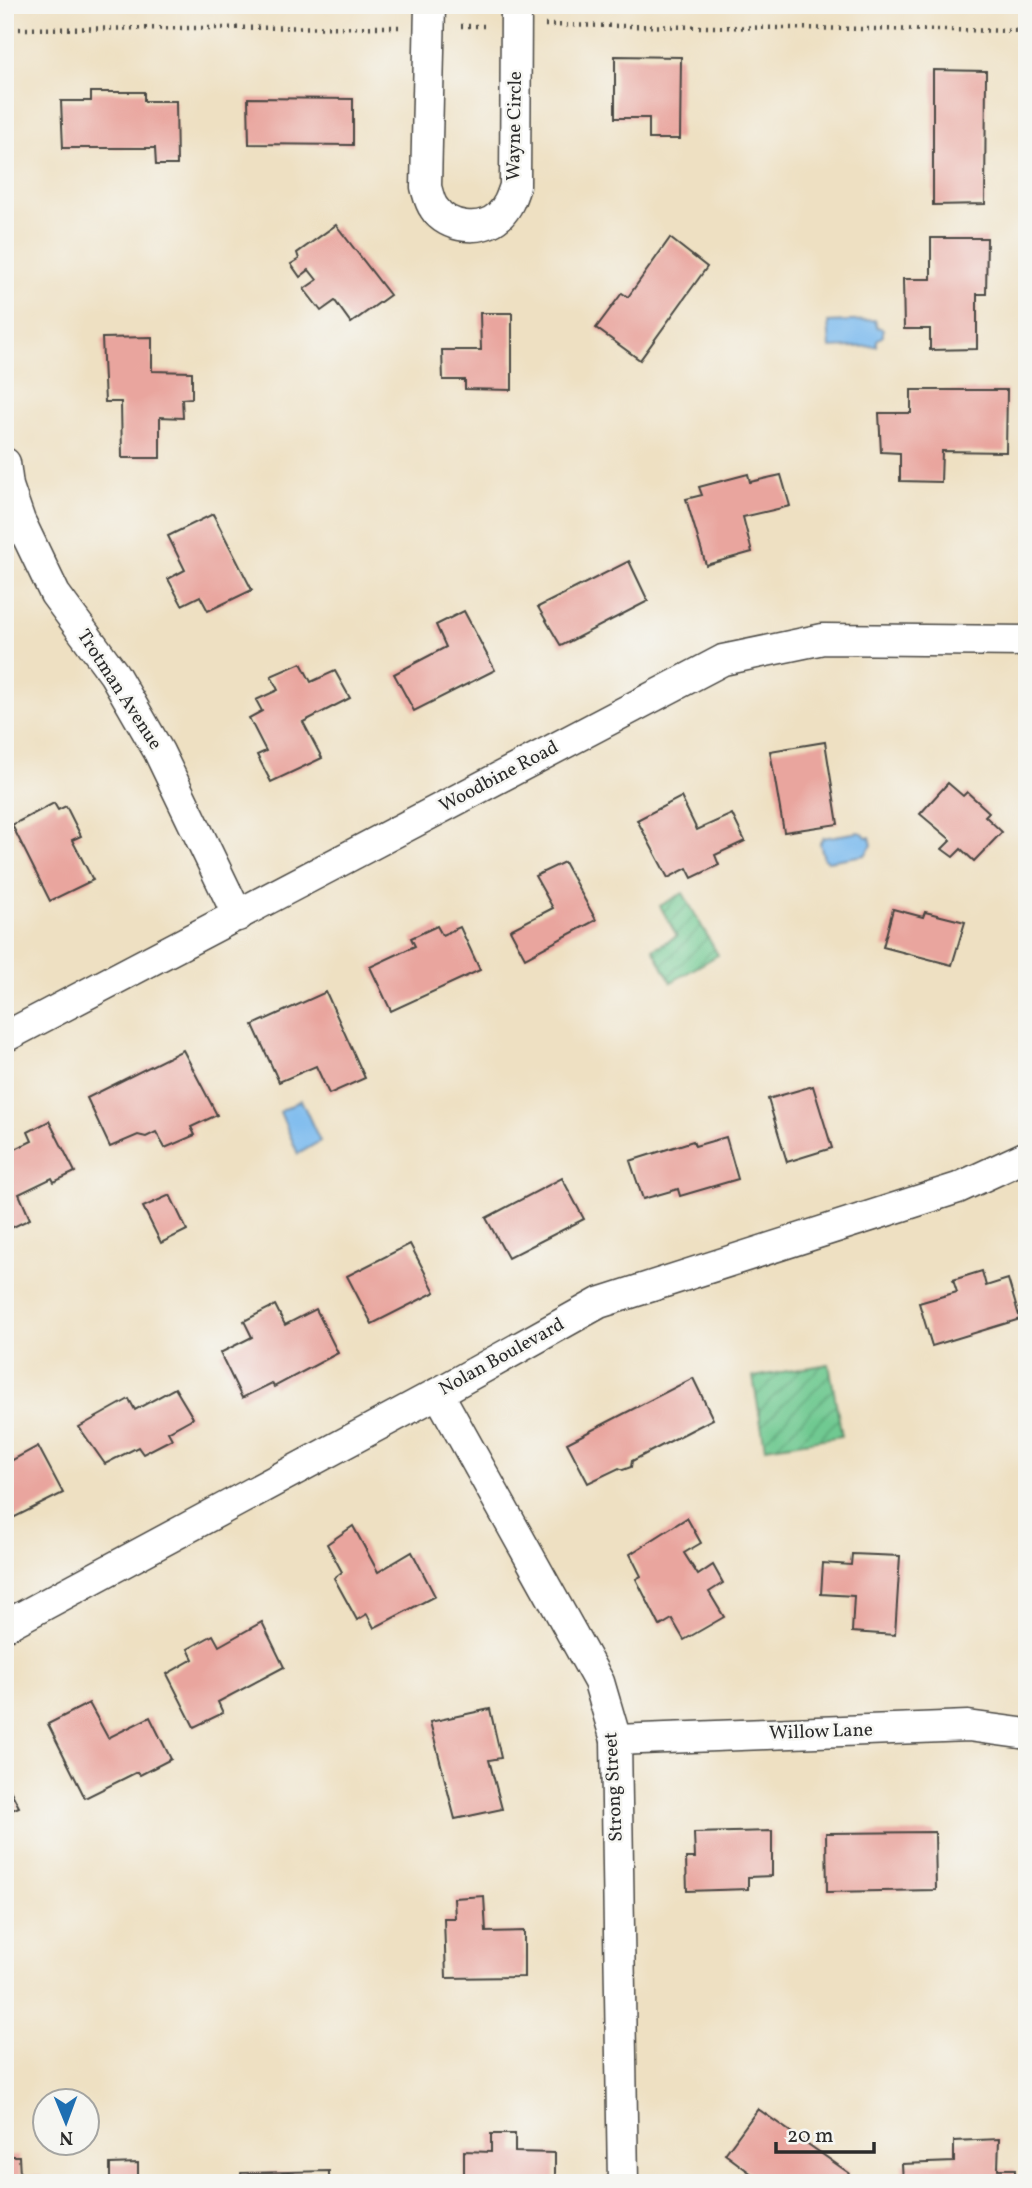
<svg xmlns="http://www.w3.org/2000/svg" width="1032" height="2188" font-family="Vollkorn,serif">
<defs>
<pattern id="garden-furrows" width="10" height="10" patternUnits="userSpaceOnUse" patternTransform="scale(1.75)"><rect width="10" height="10" fill="#6fc991"/><path d="M-1 1l2-2M0 10L10 0M9 11l2-2" fill="none" stroke="#5ba377"/></pattern>
</defs>
<rect width="100%" height="100%" fill="#f6f6f2"/>
<filter id="ink" filterUnits="userSpaceOnUse"><feTurbulence type="fractalNoise" baseFrequency=".0143" numOctaves="2"/><feDisplacementMap in="SourceGraphic" scale="14" xChannelSelector="R" yChannelSelector="G"/><feConvolveMatrix kernelMatrix="1 2 1 2 8 2 1 2 1" color-interpolation-filters="sRGB"/></filter>
<filter id="wash" filterUnits="userSpaceOnUse"><feTurbulence type="fractalNoise" baseFrequency=".00686" numOctaves="4" result="noise"/><feDisplacementMap in="SourceGraphic" scale="28" xChannelSelector="R" yChannelSelector="G"/><feGaussianBlur stdDeviation="1.57" result="paint"/><feColorMatrix in="noise" values="0 0 0 0 0 0 0 0 0 0 0 0 0 0 0 0 0 1.4 0 .05"/><feComposite in="paint" operator="in"/></filter>
<g filter="url(#wash)">
<rect width="100%" height="100%" fill="#eee0c2"/>
<!-- garden -->
<g fill="url(#garden-furrows)" stroke="#4d7a5e" stroke-width="2">
<path d="M683,893L718,955L671,982L653,949L677,936L660,906Z"/>
<path d="M829,1364L842,1436L765,1448L753,1377Z"/>
</g>
<!-- water -->
<g fill="#7abaee" stroke="#52728c" stroke-width="2">
<path d="M875,320L877,327L883,329V336L877,340V346L830,348L828,322Z"/>
<path d="M859,832L864,834L866,837H870L872,845L865,855L828,861L824,859L820,843L823,838Z"/>
<path d="M301,1100L320,1141L298,1154L280,1112Z"/>
</g>
<g id="blocks">
<!-- building -->
<g fill="#e9a59e">
<path d="M615,56L681,57L680,139H649V118H615Z"/>
<path d="M933,70L986,71L985,204L933,205Z"/>
<path d="M91,92H144V101H176L177,165H156L155,148H63L61,101H91Z"/>
<path d="M248,98L353,99V145L249,144Z"/>
<path d="M336,225L390,295L351,323L335,301L321,311L304,289L317,280L309,270L300,277L291,264L299,259L297,253Z"/>
<path d="M670,238L707,267L640,360L596,328L622,293L628,297Z"/>
<path d="M931,238H987L986,294H977V349L930,350V329H904L903,279H931Z"/>
<path d="M480,313H512V390L465,389V380H443L442,350H481Z"/>
<path d="M152,337V371L192,372V398L182,399L183,418L160,417V458H122L121,402H105L102,338Z"/>
<path d="M911,390H1007L1006,452L942,451L941,482L900,481V453L881,452L879,413H911Z"/>
<path d="M748,474L750,482L781,475L790,506L743,517L752,552L706,565L686,499L702,495L699,487Z"/>
<path d="M213,514L252,590L208,611L200,596L182,605L168,579L185,570L168,536Z"/>
<path d="M629,561L648,601L561,646L538,607Z"/>
<path d="M464,611L495,670L414,711L394,674L446,647L436,625Z"/>
<path d="M301,663L311,682L335,671L350,698L303,722L322,758L271,782L257,755L266,751L249,718L262,711L256,700L278,690L271,676Z"/>
<path d="M825,742L838,824L784,832L770,751Z"/>
<path d="M948,783L963,796L967,792L989,812L985,816L1002,832L974,861L961,849L953,857L942,849L951,840L920,814Z"/>
<path d="M681,797L697,830L732,814L745,841L715,855L719,865L692,878L687,868L668,878L637,820Z"/>
<path d="M54,803L58,810L66,806L81,836L72,840L93,880L50,901L12,825Z"/>
<path d="M564,862L596,920L525,958L510,930L553,908L535,876Z"/>
<path d="M893,909L923,917L925,912L965,922L952,965L883,947Z"/>
<path d="M437,926L442,935L460,927L480,970L391,1011L370,967L415,946L411,938Z"/>
<path d="M326,992L365,1078L329,1094L316,1066L279,1082L253,1025Z"/>
<path d="M183,1050L217,1115L191,1127L195,1135L165,1148L156,1132L146,1137L138,1135L110,1147L87,1098Z"/>
<path d="M813,1086L832,1148L787,1162L768,1099Z"/>
<path d="M49,1121L75,1172L54,1182L52,1178L19,1194L30,1219L5,1231V1154L32,1141L28,1132Z"/>
<path d="M726,1137L738,1179L680,1196L678,1189L643,1199L630,1161L693,1141L695,1146Z"/>
<path d="M562,1178L584,1219L508,1258L486,1218Z"/>
<path d="M170,1195L187,1230L161,1243L143,1207Z"/>
<path d="M410,1244L435,1292L372,1324L347,1276Z"/>
<path d="M982,1271L986,1286L1008,1279L1020,1319L932,1346L919,1303L957,1292L953,1280Z"/>
<path d="M275,1305L285,1325L316,1309L338,1353L274,1387L272,1383L242,1398L220,1353L252,1337L244,1321Z"/>
<path d="M693,1378L713,1419L632,1461L631,1467L623,1470L619,1468L588,1483L567,1443Z"/>
<path d="M175,1388L193,1418L168,1432L172,1439L143,1454L138,1447L105,1464L79,1427L129,1399L135,1410Z"/>
<path d="M38,1446L63,1493L5,1522V1464Z"/>
<path d="M687,1518L701,1543L684,1553L698,1575L713,1565L723,1583L709,1592L724,1617L684,1640L672,1619L660,1626L636,1579L641,1576L630,1554Z"/>
<path d="M353,1526L378,1572L412,1552L435,1596L374,1628L367,1614L357,1620L334,1578L342,1572L327,1544Z"/>
<path d="M852,1554L900,1556L895,1635L852,1632L854,1596L821,1594L823,1563L851,1565Z"/>
<path d="M262,1622L284,1667L218,1702L223,1713L194,1727L167,1674L193,1659L188,1649L213,1635L219,1646Z"/>
<path d="M89,1703L108,1738L150,1717L171,1759L140,1775L137,1772L85,1798L48,1724Z"/>
<path d="M490,1709L501,1758L489,1760L502,1809L455,1819L430,1722Z"/>
<path d="M5,1780L19,1807L5,1813Z"/>
<path d="M772,1831V1876L748,1877V1889L687,1891L686,1858H695L694,1833Z"/>
<path d="M935,1832L936,1890L827,1892L826,1833Z"/>
<path d="M484,1896L486,1932L524,1931V1977L446,1978L444,1918H455L454,1898Z"/>
<path d="M758,2109L849,2173L841,2183H764L725,2154Z"/>
<path d="M491,2134H515V2152L555,2153V2183H464V2151L491,2152Z"/>
<path d="M999,2139L998,2169H1015V2183H903L902,2164L954,2162V2141Z"/>
<path d="M5,2156H19L20,2175H41V2183H5Z"/>
<path d="M138,2163V2180H159V2183H99V2179H110V2164Z"/>
<path d="M329,2171V2183H241V2173Z"/>
</g>
</g>
</g>
<g filter="url(#ink)">
<use href="#blocks" fill-opacity="0" stroke="#484642" stroke-width="2"/>
<g fill="none" stroke-linecap="round" stroke-linejoin="round">
<defs>
<g id="minor">
<path d="M430,5L426,187C428,194 430,203 434,208C447,229 482,232 499,216C508,207 511,198 515,186L516,5"/>
<path d="M5,463L8,486L20,521L55,594L114,674L159,752L238,916"/>
<path d="M5,1037L723,660L823,639L1027,641"/>
<path d="M438,1393L599,1682L616,1740L623,2183"/>
<path d="M5,1626L438,1393L599,1303L958,1188L1027,1156"/>
<path d="M616,1740L968,1726L1027,1734"/>
</g>
</defs>
<!-- minor casing -->
<use href="#minor" stroke="#484642" stroke-width="33"/>
<!-- path -->
<g stroke="#484642" stroke-width="4.5" stroke-dasharray="2 5" stroke-linecap="butt">
<path d="M545,25L1027,31"/>
<path d="M461,26H487"/>
<path d="M5,29L400,27"/>
</g>
<!-- minor -->
<use href="#minor" stroke="#fff" stroke-width="30"/>
</g>
</g>
<g text-anchor="middle" dominant-baseline="central" stroke-width="5" stroke-linejoin="round" paint-order="stroke">
<!-- street labels -->
<g font-size="19" fill="#2b2b2b" stroke="#f6f6f2">
<text transform="translate(515 126) rotate(-89)">Wayne Circle</text>
<text transform="translate(119 690) rotate(57)">Trotman Avenue</text>
<text transform="translate(499 777) rotate(-28)">Woodbine Road</text>
<text transform="translate(502 1357) rotate(-29)">Nolan Boulevard</text>
<text transform="translate(821 1732) rotate(-2)">Willow Lane</text>
<text transform="translate(614 1787) rotate(-93)">Strong Street</text>
</g>
</g>
<!-- margin -->
<rect width="1032" height="2188" fill="none" stroke="#f6f6f2" stroke-width="28"/>
<!-- north arrow -->
<g transform="translate(66 2122) rotate(179)"><circle r="33" fill="#f6f6f2" stroke="#a5a5a2" stroke-width="2"/>
<path d="M0-5L12 26L0 18L-12 26Z" fill="#1f6fb2"/>
<text y="-10" font-size="19" font-weight="bold" text-anchor="middle" fill="#2b2b2b">N</text>
</g>
<!-- scale -->
<path d="M776 2142v10h98v-10" fill="none" stroke="#2b2b2b" stroke-width="3.5"/>
<text x="787" y="2142" font-size="21" fill="#2b2b2b" stroke="#f6f6f2" stroke-width="5" paint-order="stroke">20 m</text>
</svg>
